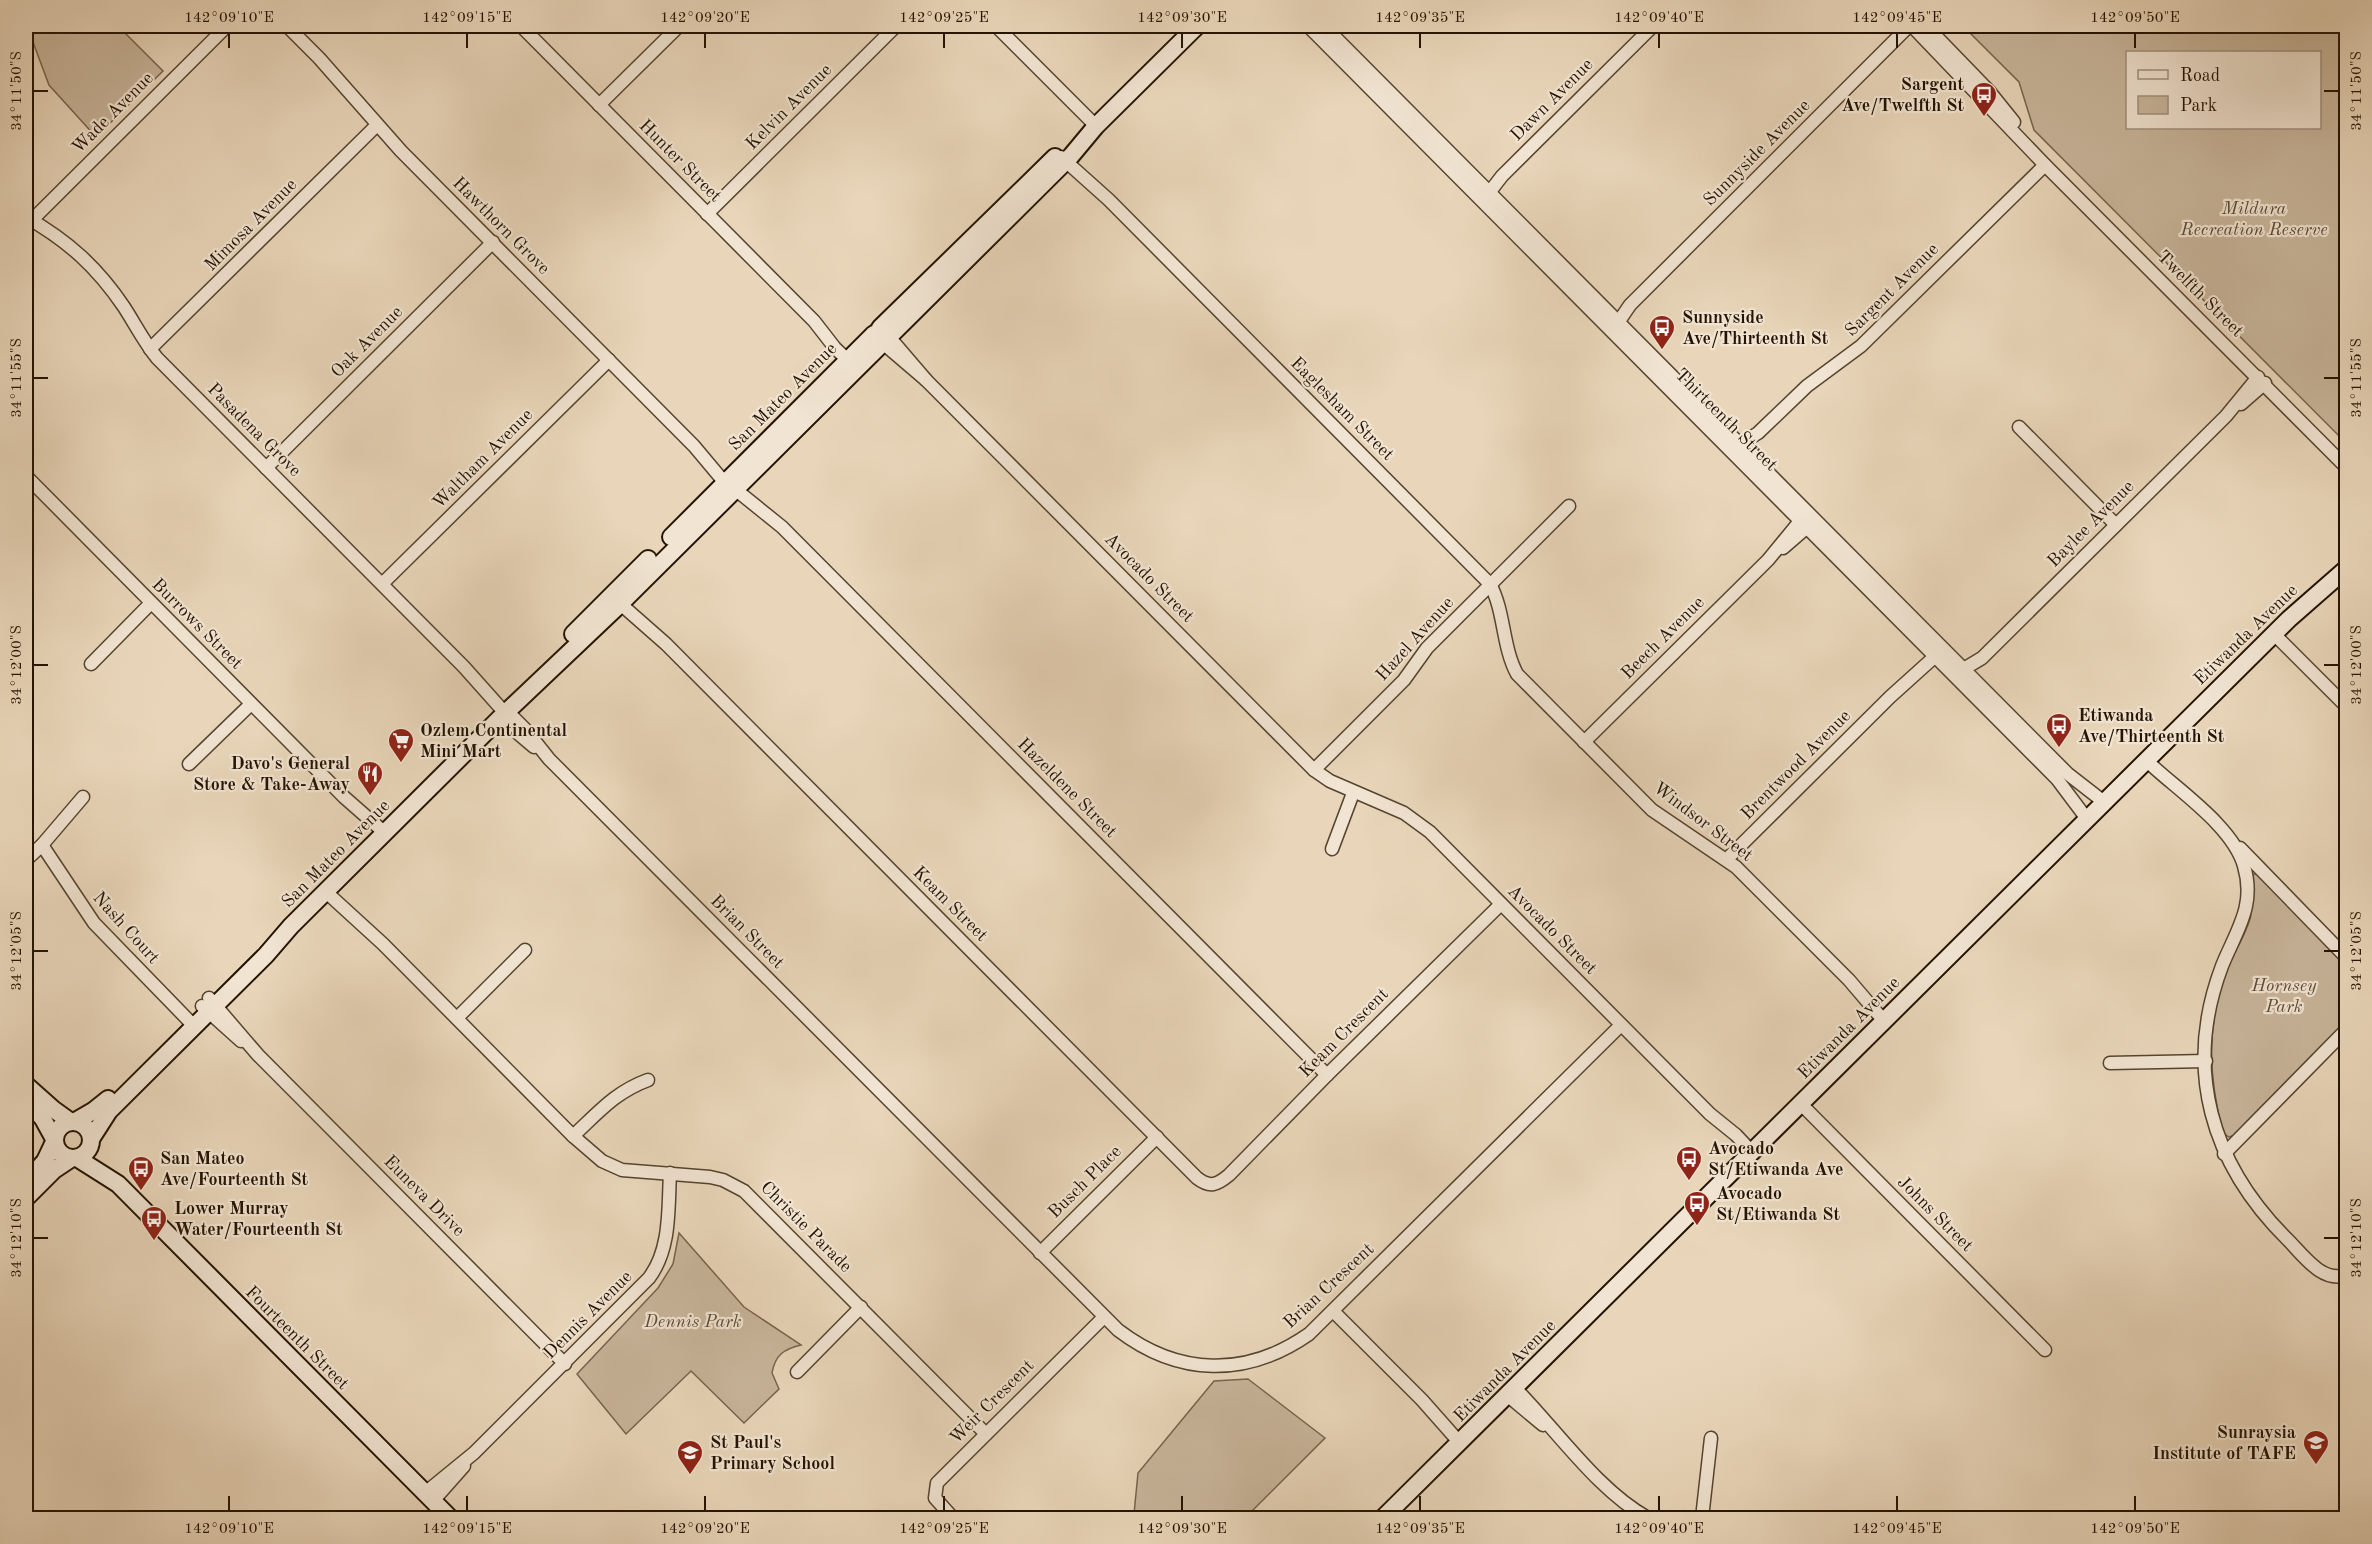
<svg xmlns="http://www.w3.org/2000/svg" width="2372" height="1544" font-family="'Old Standard TT',serif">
<rect width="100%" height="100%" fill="#e9d6ba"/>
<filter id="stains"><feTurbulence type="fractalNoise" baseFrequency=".00333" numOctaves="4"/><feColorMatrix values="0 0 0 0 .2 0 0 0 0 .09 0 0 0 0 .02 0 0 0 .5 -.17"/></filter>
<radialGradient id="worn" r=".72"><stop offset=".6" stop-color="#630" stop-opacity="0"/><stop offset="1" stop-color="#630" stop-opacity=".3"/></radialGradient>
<!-- green -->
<g fill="#c8b59b" stroke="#76644e" stroke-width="1.5" fill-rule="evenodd">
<path d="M27,26H118L163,71L96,137L49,85Z"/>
<path d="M1963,26H2346V443L2034,130L2019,82ZM2128,52H2320V128H2128Z"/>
<path d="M2254,874H2258L2336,954L2346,970V1018L2337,1033L2235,1135L2229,1137L2223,1133C2209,1079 2206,1028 2225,974C2232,955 2244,939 2250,919C2254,905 2249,885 2254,874Z"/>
<path d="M679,1233L744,1307L801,1345C784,1349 775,1355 772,1373L779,1389L744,1423L691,1371L626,1434L577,1374L658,1288L673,1264Z"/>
<path d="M1248,1379L1325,1438L1245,1518H1137L1134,1514L1138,1473L1214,1381Z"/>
</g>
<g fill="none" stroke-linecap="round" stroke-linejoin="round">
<defs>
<g id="street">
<path d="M287,26L319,58L401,151L694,446L720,477L782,527L1327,1075"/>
<path d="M521,26L814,321L835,348L854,366"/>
<path d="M996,26L1096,126"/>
<path d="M1308,26L2057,779L2087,819"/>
<path d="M1324,26L2068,774L2104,802"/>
<path d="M1912,26L2045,165L2346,467"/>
<path d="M1926,26L1989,91L2014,122"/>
<path d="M599,105L679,26"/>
<path d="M1061,157L1109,200L1490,584C1505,612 1502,646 1517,674L1652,810L1736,867L1849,980L1884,1021"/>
<path d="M1485,198L1502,176L1653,26"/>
<path d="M707,214L896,26"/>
<path d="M26,217C68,241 97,267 124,307C135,324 144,342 157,358L464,667L505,713"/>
<path d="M26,226L227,26"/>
<path d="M1615,327L1630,305L1909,26"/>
<path d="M884,331L926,380"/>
<path d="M878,339L926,380L1314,770L1330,781L1404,813L1430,832L1710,1114L1736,1135L1752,1152"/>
<path d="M150,349L377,125"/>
<path d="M2241,404L2265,383"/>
<path d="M2019,427L2116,525"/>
<path d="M1734,448L1758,433L1807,386L1861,346L2045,165"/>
<path d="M266,468L493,242"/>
<path d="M26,476L344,797L385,833"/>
<path d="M1783,548L1813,522"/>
<path d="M382,584L609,360"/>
<path d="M616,600L666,644L1197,1178C1210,1188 1217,1185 1229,1175L1327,1075L1501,904"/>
<path d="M2274,634L2346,706"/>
<path d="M91,664L151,603"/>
<path d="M1957,673L1982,658L2226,416L2258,377"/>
<path d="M507,711L526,730L549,759L1118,1330C1178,1376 1246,1378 1309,1334L1621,1025"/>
<path d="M500,718L534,747"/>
<path d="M1584,742L1768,560L1805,515"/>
<path d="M2147,761C2176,789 2233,826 2244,866C2256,906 2236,931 2222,966C2183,1069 2211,1164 2288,1240C2303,1255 2322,1283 2346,1275"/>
<path d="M189,764L251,704"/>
<path d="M1314,770L1404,680L1427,648L1569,506"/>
<path d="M42,845L94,923L194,1026"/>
<path d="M2240,848L2346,957"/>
<path d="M1332,849L1353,793"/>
<path d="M1727,859L1890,697L1941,651"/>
<path d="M26,860L42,845L83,797"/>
<path d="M325,891L383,944L573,1136L602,1161L622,1170L710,1177L723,1180L744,1191L986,1434"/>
<path d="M209,998L258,1055L565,1364"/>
<path d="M202,1006L241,1041"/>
<path d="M457,1018L525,950"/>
<path d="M2110,1063L2206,1061"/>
<path d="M1801,1104L2045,1350"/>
<path d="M573,1136C598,1113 615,1092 648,1080"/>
<path d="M2224,1154L2346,1030"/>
<path d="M1040,1253L1157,1137"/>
<path d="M1333,1311L1422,1400L1460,1443"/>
<path d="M797,1372L861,1307"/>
<path d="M1515,1388C1555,1428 1598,1491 1648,1518"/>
<path d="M1507,1395L1543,1425"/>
<path d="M425,1493L474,1453L649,1278C671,1249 668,1209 670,1173"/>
<path d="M433,1501L464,1466"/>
<path d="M953,1518L935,1498L937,1483L1104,1317"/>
<path d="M1702,1518L1711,1438"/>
</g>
<g id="secondary">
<path d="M880,328L1055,157"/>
<path d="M671,537L874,334"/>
<path d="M573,634L648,559"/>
<path d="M26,1085L53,1109L71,1122"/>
<path d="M26,1098L43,1119L54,1139"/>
<circle cx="73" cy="1140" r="18"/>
<path d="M74,1122L93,1111L108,1099"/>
<path d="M91,1139L109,1111L266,955L291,926L500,718L615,609L1071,156L1096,126L1197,26"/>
<path d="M77,1158L118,1184L450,1518"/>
<path d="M26,1182L45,1161L54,1142"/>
<path d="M26,1198L54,1170L72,1158"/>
<path d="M1383,1518L2289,619L2346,569"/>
</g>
</defs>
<!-- street casing -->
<use href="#street" stroke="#55442f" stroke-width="15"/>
<!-- secondary casing -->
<use href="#secondary" stroke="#241301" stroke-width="20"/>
<!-- street -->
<use href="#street" stroke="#f1e4d2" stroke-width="12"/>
<!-- secondary -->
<use href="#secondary" stroke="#f1e4d2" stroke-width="16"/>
</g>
<!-- ticks -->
<path fill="none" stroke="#241301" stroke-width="2" d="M229,33V48M467,33V48M705,33V48M944,33V48M1182,33V48M1420,33V48M1659,33V48M1897,33V48M2135,33V48M33,91H48M2324,91H2339M33,378H48M2324,378H2339M33,665H48M2324,665H2339M33,951H48M2324,951H2339M33,1238H48M2324,1238H2339M229,1496V1511M467,1496V1511M705,1496V1511M944,1496V1511M1182,1496V1511M1420,1496V1511M1659,1496V1511M1897,1496V1511M2135,1496V1511"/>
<!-- icons -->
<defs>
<symbol id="bus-pin" viewBox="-11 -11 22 30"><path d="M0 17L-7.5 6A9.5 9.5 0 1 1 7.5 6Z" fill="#8f2418" stroke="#f1e4d2"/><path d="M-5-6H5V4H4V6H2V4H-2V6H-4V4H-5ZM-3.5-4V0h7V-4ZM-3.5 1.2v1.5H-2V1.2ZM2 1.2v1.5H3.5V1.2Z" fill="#fff"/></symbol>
<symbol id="supermarket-pin" viewBox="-11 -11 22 30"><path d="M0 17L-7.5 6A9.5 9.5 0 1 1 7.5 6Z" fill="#8f2418" stroke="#f1e4d2"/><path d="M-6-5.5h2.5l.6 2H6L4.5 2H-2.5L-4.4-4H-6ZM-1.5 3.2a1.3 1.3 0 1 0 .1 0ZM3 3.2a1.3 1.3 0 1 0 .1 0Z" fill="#fff"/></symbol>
<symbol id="restaurant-pin" viewBox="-11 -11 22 30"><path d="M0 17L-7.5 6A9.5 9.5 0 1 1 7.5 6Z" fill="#8f2418" stroke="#f1e4d2"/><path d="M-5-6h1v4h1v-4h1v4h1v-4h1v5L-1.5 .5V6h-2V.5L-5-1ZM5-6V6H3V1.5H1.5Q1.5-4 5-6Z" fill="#fff"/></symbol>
<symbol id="university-pin" viewBox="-11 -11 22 30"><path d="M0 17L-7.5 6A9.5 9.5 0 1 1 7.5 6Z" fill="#8f2418" stroke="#f1e4d2"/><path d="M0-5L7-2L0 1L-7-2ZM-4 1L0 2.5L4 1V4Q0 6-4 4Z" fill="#fff"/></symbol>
<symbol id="school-pin" viewBox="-11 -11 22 30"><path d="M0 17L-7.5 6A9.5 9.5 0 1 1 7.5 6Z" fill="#8f2418" stroke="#f1e4d2"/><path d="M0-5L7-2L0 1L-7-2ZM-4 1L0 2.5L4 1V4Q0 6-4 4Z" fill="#fff"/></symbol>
</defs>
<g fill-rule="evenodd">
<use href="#bus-pin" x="1969" y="80" width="30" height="40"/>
<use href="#bus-pin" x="1647" y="313" width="30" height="40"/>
<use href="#bus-pin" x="2044" y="711" width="30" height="40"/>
<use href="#supermarket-pin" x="386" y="726" width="30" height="40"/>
<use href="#restaurant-pin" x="355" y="759" width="30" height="40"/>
<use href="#bus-pin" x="1674" y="1144" width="30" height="40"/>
<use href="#bus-pin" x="126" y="1154" width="30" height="40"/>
<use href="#bus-pin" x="1682" y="1189" width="30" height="40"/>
<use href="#bus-pin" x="139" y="1204" width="30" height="40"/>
<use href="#university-pin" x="2301" y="1428" width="30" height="40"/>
<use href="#school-pin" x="675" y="1438" width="30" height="40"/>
</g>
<g text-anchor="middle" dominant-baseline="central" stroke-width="4.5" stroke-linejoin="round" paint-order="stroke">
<!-- poi labels -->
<g font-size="18" font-weight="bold" fill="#241301" stroke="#f1e4d2" text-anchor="start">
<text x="1964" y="85" text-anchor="end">Sargent<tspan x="1964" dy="21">Ave/Twelfth St</tspan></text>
<text x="1682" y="318">Sunnyside<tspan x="1682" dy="21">Ave/Thirteenth St</tspan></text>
<text x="2078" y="716">Etiwanda<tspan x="2078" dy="21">Ave/Thirteenth St</tspan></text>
<text x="420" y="731">Ozlem Continental<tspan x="420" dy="21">Mini Mart</tspan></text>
<text x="350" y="764" text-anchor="end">Davo's General<tspan x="350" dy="21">Store &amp; Take-Away</tspan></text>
<text x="1708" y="1149">Avocado<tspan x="1708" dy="21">St/Etiwanda Ave</tspan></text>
<text x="160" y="1159">San Mateo<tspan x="160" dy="21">Ave/Fourteenth St</tspan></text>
<text x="1716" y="1194">Avocado<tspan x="1716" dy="21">St/Etiwanda St</tspan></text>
<text x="174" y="1209">Lower Murray<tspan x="174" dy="21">Water/Fourteenth St</tspan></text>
<text x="2296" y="1433" text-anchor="end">Sunraysia<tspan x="2296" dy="21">Institute of TAFE</tspan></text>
<text x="710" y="1443">St Paul's<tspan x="710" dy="21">Primary School</tspan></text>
</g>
<!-- street labels -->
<g font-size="18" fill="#241301" stroke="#f1e4d2">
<text transform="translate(1552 100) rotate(-45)">Dawn Avenue</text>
<text transform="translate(789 107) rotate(-45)">Kelvin Avenue</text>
<text transform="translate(113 113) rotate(-45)">Wade Avenue</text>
<text transform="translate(1757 153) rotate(-45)">Sunnyside Avenue</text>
<text transform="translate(680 161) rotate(45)">Hunter Street</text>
<text transform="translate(251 225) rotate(-45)">Mimosa Avenue</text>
<text transform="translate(501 226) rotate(45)">Hawthorn Grove</text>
<text transform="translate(1892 290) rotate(-45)">Sargent Avenue</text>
<text transform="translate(2200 294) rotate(45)">Twelfth Street</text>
<text transform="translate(367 342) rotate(-45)">Oak Avenue</text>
<text transform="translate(783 397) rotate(-45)">San Mateo Avenue</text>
<text transform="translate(1342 409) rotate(45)">Eaglesham Street</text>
<text transform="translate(1726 420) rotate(45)">Thirteenth Street</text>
<text transform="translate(254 430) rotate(45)">Pasadena Grove</text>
<text transform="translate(483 459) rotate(-45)">Waltham Avenue</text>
<text transform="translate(2091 524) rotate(-45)">Baylee Avenue</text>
<text transform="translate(1149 578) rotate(45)">Avocado Street</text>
<text transform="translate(197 624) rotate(45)">Burrows Street</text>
<text transform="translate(2246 635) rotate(-44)">Etiwanda Avenue</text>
<text transform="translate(1663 638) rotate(-45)">Beech Avenue</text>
<text transform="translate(1415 639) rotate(-48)">Hazel Avenue</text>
<text transform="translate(1796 765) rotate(-45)">Brentwood Avenue</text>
<text transform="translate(1067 788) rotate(45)">Hazeldene Street</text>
<text transform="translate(1703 822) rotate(37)">Windsor Street</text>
<text transform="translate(336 854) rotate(-45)">San Mateo Avenue</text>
<text transform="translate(950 904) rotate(45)">Keam Street</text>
<text transform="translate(126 928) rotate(48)">Nash Court</text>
<text transform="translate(1552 930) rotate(45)">Avocado Street</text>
<text transform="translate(747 932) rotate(45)">Brian Street</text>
<text transform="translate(1849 1028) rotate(-45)">Etiwanda Avenue</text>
<text transform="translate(1344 1033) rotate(-45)">Keam Crescent</text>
<text transform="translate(1085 1182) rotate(-45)">Busch Place</text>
<text transform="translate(424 1196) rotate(45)">Euneva Drive</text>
<text transform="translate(1935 1214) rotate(45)">Johns Street</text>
<text transform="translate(806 1227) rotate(45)">Christie Parade</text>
<text transform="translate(1329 1286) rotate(-43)">Brian Crescent</text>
<text transform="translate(588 1315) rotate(-45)">Dennis Avenue</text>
<text transform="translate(297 1338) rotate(45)">Fourteenth Street</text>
<text transform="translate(1505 1371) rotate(-45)">Etiwanda Avenue</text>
<text transform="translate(992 1402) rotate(-45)">Weir Crescent</text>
</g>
<!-- park labels -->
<g font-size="18" font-style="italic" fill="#5d4c37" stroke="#f1e4d2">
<text x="2254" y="209">Mildura<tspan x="2254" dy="21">Recreation Reserve</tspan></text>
<text x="2284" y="986">Hornsey<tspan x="2284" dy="21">Park</tspan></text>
<text x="693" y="1322">Dennis Park</text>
</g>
</g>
<!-- margin -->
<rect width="2372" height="1544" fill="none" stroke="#e9d6ba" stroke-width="66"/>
<!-- legend -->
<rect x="2126" y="51" width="195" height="78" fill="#f1e4d2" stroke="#9f907e" stroke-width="1.5"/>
<rect x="2138" y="70" width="30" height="9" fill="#f1e4d2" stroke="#9f907e" stroke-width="1.5"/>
<text x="2180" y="81" font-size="18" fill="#241301">Road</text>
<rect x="2138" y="96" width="30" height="18" fill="#c8b59b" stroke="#9f907e" stroke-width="1.5"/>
<text x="2180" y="111" font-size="18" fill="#241301">Park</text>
<rect x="33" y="33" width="2306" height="1478" fill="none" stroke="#241301" stroke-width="2"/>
<g font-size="15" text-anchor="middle" fill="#241301">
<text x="229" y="22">142°09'10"E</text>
<text x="467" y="22">142°09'15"E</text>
<text x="705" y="22">142°09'20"E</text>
<text x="944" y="22">142°09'25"E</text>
<text x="1182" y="22">142°09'30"E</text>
<text x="1420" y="22">142°09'35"E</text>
<text x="1659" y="22">142°09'40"E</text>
<text x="1897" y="22">142°09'45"E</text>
<text x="2135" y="22">142°09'50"E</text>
<text transform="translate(16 91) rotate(-90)" y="5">34°11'50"S</text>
<text transform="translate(2356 91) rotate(-90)" y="5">34°11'50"S</text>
<text transform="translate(16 378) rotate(-90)" y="5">34°11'55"S</text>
<text transform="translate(2356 378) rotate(-90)" y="5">34°11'55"S</text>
<text transform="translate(16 665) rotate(-90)" y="5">34°12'00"S</text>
<text transform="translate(2356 665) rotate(-90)" y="5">34°12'00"S</text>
<text transform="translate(16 951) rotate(-90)" y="5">34°12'05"S</text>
<text transform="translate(2356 951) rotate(-90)" y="5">34°12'05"S</text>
<text transform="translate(16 1238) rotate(-90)" y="5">34°12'10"S</text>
<text transform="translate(2356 1238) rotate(-90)" y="5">34°12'10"S</text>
<text x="229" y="1533">142°09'10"E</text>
<text x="467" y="1533">142°09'15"E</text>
<text x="705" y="1533">142°09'20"E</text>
<text x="944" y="1533">142°09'25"E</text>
<text x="1182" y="1533">142°09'30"E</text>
<text x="1420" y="1533">142°09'35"E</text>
<text x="1659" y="1533">142°09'40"E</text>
<text x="1897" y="1533">142°09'45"E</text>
<text x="2135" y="1533">142°09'50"E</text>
</g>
<rect width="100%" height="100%" filter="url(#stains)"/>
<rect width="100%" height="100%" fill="url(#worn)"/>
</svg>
